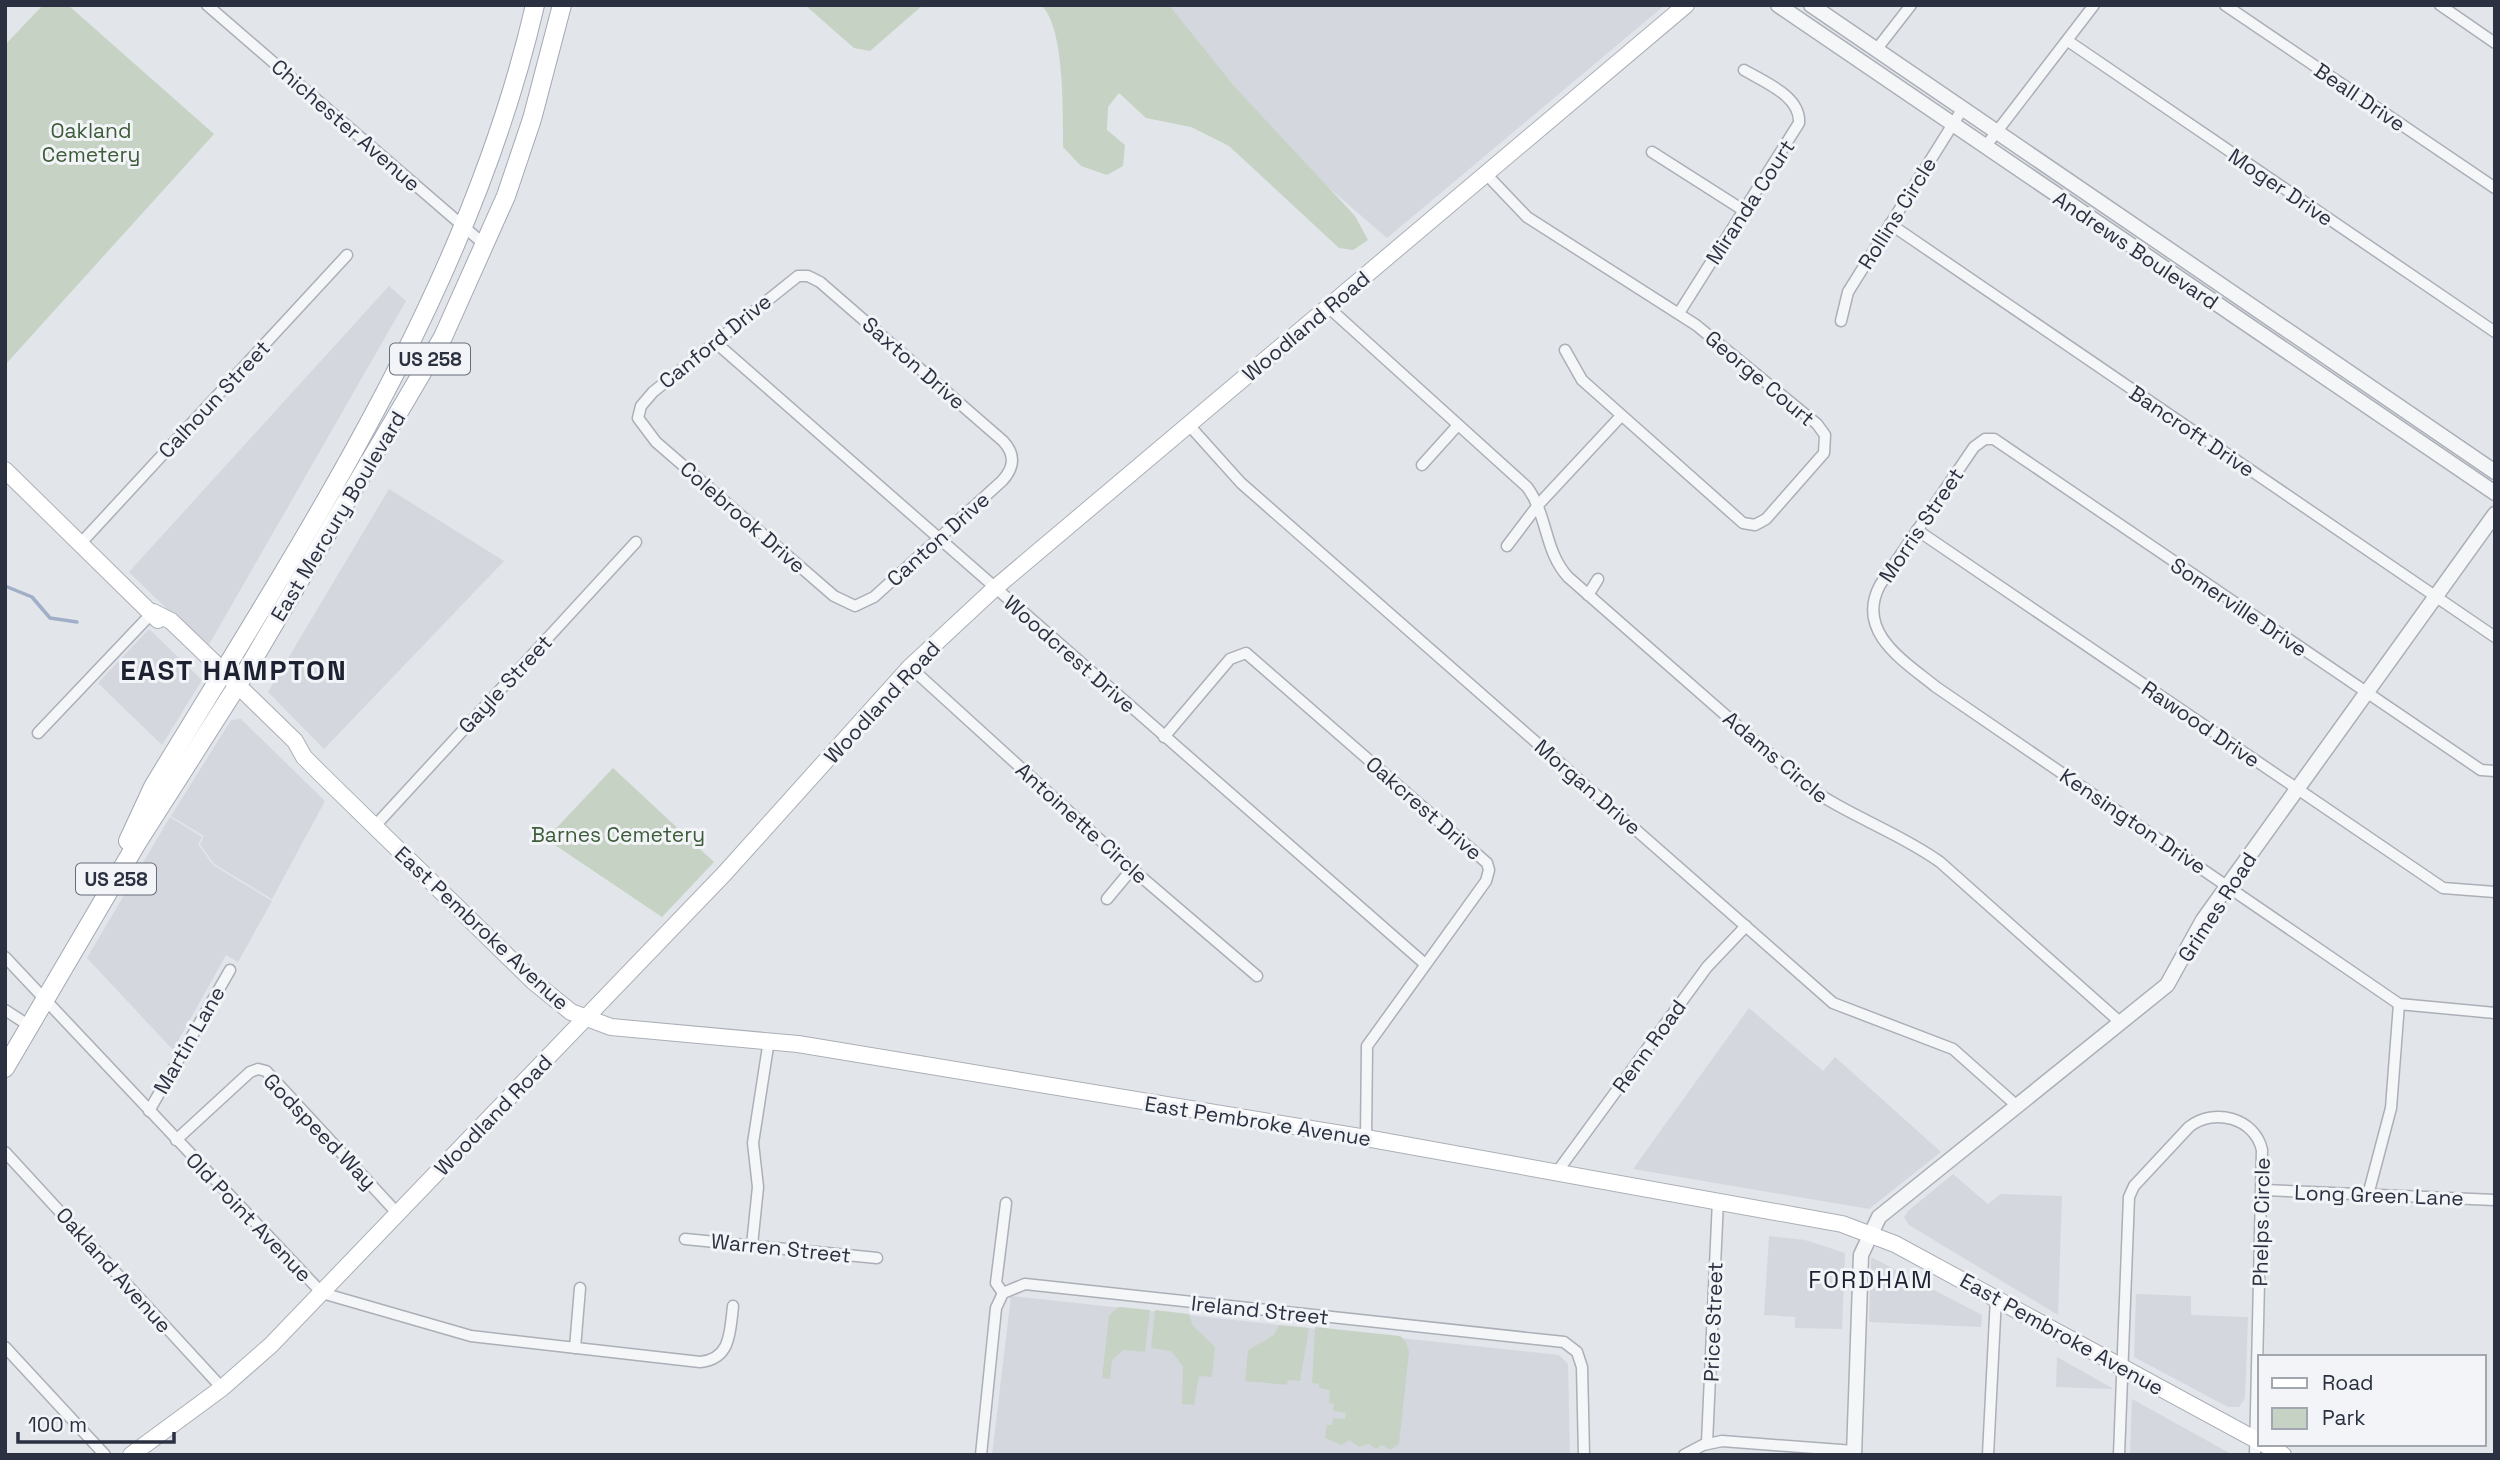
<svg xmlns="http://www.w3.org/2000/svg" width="2500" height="1460" font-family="'Space Grotesk',sans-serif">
<rect width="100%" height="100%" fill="#e2e5ea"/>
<!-- built -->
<g fill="#d5d7df">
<path d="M1117,5H1665L1387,238Z"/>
<path d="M389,286L406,301L207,648L129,572Z"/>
<path d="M389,489L504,561L324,749L268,692Z"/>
<path d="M149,629L202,680L162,745L98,683Z"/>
<path d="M241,719L325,801L272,899L214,864L200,844L204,836L171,816L231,720Z"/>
<path d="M170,817L202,837L198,844L213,865L272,901L238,962L226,955L173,1050L87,958Z"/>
<path d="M1749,1008L1823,1071L1835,1057L1941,1152L1869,1209L1633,1169Z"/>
<path d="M1953,1174L1988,1204L2001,1194L2062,1196L2058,1315L1909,1225L1904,1217L1908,1211Z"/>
<path d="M1769,1236L1805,1240L1845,1253L1842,1329L1795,1328V1317L1764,1315Z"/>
<path d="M1871,1257L1982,1315L1981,1327L1869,1322Z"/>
<path d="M2136,1294L2191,1296V1315L2248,1317L2245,1398L2239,1407H2228L2134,1357Z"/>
<path d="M1011,1296L1559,1355L1568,1364L1570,1455H992Z"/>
<path d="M2057,1357L2112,1388V1389L2056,1387Z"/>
<path d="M2132,1399L2233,1455H2130Z"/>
</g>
<!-- green -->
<g fill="#c6d3c4">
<path d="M43,5H68L214,134L5,365V45Z"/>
<path d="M805,5H923L870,51L854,48Z"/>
<path d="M1041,5H1169L1234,86L1355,216L1368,240L1353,250L1339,248L1229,146L1191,127L1146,118L1119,93L1108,107L1107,130L1125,145L1123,166L1107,175L1081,166L1063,147C1063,115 1065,26 1041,5Z"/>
<path d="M613,768L714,862L662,917L546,839Z"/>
<path d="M1119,1307L1150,1310L1145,1352L1124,1350L1112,1360L1110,1379L1102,1378L1109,1315Z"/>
<path d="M1155,1310L1189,1314L1193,1326L1215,1347L1212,1377L1199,1376L1194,1405L1182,1404L1183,1366L1171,1351L1151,1348Z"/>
<path d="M1279,1325L1309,1328L1300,1381L1288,1380L1287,1385L1245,1381L1248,1350L1274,1335Z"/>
<path d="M1315,1327L1400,1336L1406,1342L1409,1352L1399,1444L1390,1450L1382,1445L1376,1449L1369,1444L1359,1447L1350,1440L1341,1445L1325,1438L1327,1425H1332L1333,1418L1345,1419L1346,1413L1333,1411L1334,1404L1329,1403L1330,1390L1319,1388V1384L1312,1383Z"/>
</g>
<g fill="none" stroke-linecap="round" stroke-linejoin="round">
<!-- stream -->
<path stroke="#a0afc7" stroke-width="3.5" d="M5,586L32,597L50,618L77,622"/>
<defs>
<g id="minor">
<path d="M207,5L485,245"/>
<path d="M2225,5L2495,188"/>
<path d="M2440,5L2495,43"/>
<path d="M2068,41L2495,332"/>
<path d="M1876,50L1911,5"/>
<path d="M1985,147L2094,5"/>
<path d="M1652,152L1743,210"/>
<path d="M1487,175L1527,217L1696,325L1817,424L1825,435L1824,453L1766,519L1755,525L1743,523L1582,380L1565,350"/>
<path d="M1890,224L2495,637"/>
<path d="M798,276H808L820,282L1003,441C1016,455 1014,468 1002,481L874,597L855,606L834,596L656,442L638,418L641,406L653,392Z"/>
<path d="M1328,307L1527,487C1548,515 1544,551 1568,577L1803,783C1845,815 1897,831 1940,862L2121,1023"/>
<path d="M1679,313L1799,123C1801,96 1764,82 1744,70"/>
<path d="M1841,321L1848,292L1963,108"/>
<path d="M715,342L1425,964"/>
<path d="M1188,424L1241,483L1833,1003L1953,1049L2016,1105"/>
<path d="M1422,465L1458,425"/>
<path d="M1917,530L2443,888L2495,892"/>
<path d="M81,543L347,255"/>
<path d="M1507,546L1538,505L1621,416"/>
<path d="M1588,595L1598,579"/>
<path d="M910,667L1132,869L1257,976"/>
<path d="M38,733L153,612"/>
<path d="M1164,737L1230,659L1246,653L1487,863L1489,870L1486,881L1367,1046L1366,1138"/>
<path d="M2495,771L2481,770L1994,439H1985L1974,447L1880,585C1855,632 1904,661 1936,687L2399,1004L2495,1013"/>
<path d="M374,827L636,542"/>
<path d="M1107,899L1132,869"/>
<path d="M5,957L322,1293L471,1336L700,1362C731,1359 730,1332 733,1306"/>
<path d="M5,1010L22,1021"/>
<path d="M149,1111L230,970"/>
<path d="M176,1140L250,1072L258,1069L266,1071L398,1214"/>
<path d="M5,1152L222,1388"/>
<path d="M1557,1172L1707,967L1746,926"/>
<path d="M2264,1190L2495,1200"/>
<path d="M2368,1195L2391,1108L2399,1004"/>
<path d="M685,1239L877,1258"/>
<path d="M752,1245L758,1187L753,1143L769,1040"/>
<path d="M1003,1293L996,1283L1006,1203"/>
<path d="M5,1347L105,1455"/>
<path d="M575,1348L580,1288"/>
<path d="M1707,1443L1718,1200"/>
<path d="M981,1455L996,1308L1003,1293L1025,1284L1564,1342L1577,1352L1582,1367L1584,1455"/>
<path d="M1684,1455L1703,1445L1722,1441L1854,1451"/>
<path d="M1988,1455L1996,1297"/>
<path d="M2119,1455L2129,1197L2134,1186L2189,1127C2214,1107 2255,1118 2262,1150L2255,1455"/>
</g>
<g id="tertiary">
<path d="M1778,5L2495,493"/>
<path d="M1811,5L2495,472"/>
<path d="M1854,1455L1861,1255L1879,1217L2167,985L2203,920L2495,514"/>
</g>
<g id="secondary">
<path d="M5,470L158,620"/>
<path d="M153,612L171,621L223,671L295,741L304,757L323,776L534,982L571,1012L611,1027L798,1044L1366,1138L1842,1224L1895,1244L2260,1442"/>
<path d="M2264,1444L2283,1455"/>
<path d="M131,1455L222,1388L271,1345L724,874L910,667L995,588L1686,5"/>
</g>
<g id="primary">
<path d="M128,841L153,787C303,539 469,292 535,5"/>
<path d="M5,1068L137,843L244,675L443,337L506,196L532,119L562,5"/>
</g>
</defs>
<!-- minor casing -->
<use href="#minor" stroke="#abafb7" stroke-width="13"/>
<!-- tertiary casing -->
<use href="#tertiary" stroke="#abafb7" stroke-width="17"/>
<!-- secondary casing -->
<use href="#secondary" stroke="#abafb7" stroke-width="18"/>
<!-- primary casing -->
<use href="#primary" stroke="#a2a8b5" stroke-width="20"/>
<!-- minor -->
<use href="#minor" stroke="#f5f6f8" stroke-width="10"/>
<!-- tertiary -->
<use href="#tertiary" stroke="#f5f6f8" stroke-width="14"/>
<!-- secondary -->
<use href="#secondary" stroke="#fff" stroke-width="16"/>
<!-- primary -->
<use href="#primary" stroke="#fff" stroke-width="18"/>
</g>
<g text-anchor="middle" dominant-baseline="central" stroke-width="6" stroke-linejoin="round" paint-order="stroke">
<!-- shield labels -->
<g fill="#f2f4f7" stroke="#676c78" stroke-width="2">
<rect x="390" y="343.5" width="80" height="31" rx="5"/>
<rect x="76" y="863.5" width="80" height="31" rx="5"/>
</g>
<g font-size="19" font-weight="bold" fill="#2b3141">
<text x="430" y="359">US 258</text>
<text x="116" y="879">US 258</text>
</g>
<!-- street labels -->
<g font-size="21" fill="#2b3141" stroke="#f2f4f7">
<text transform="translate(2360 97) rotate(34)">Beall Drive</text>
<text transform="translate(346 125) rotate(41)">Chichester Avenue</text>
<text transform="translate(2281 187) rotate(34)">Moger Drive</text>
<text transform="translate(1750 202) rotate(-57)">Miranda Court</text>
<text transform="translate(1897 213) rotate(-58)">Rollins Circle</text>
<text transform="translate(2136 250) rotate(34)">Andrews Boulevard</text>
<text transform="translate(1306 326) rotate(-40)">Woodland Road</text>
<text transform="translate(715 341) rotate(-39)">Canford Drive</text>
<text transform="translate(914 363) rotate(41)">Saxton Drive</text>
<text transform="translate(1760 378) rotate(40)">George Court</text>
<text transform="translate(214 399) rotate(-47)">Calhoun Street</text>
<text transform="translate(2192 431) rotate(34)">Bancroft Drive</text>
<text transform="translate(338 516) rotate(-59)">East Mercury Boulevard</text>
<text transform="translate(743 517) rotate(41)">Colebrook Drive</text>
<text transform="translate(1921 525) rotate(-56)">Morris Street</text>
<text transform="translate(938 539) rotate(-42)">Canton Drive</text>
<text transform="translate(2239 607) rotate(34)">Somerville Drive</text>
<text transform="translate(1070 654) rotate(41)">Woodcrest Drive</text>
<text transform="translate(505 684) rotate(-47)">Gayle Street</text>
<text transform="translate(882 702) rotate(-47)">Woodland Road</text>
<text transform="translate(2201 724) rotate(34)">Rawood Drive</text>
<text transform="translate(1776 757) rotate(40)">Adams Circle</text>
<text transform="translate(1588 787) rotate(41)">Morgan Drive</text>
<text transform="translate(1424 808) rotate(41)">Oakcrest Drive</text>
<text transform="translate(2133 821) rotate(34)">Kensington Drive</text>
<text transform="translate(1082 823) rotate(42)">Antoinette Circle</text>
<text transform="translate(2217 907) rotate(-57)">Grimes Road</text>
<text transform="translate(482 928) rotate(43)">East Pembroke Avenue</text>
<text transform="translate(189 1040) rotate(-60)">Martin Lane</text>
<text transform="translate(1649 1046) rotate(-54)">Renn Road</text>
<text transform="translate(493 1115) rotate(-46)">Woodland Road</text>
<text transform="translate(1258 1121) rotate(9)">East Pembroke Avenue</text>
<text transform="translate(320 1131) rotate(46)">Godspeed Way</text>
<text transform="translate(2379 1195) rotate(2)">Long Green Lane</text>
<text transform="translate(249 1217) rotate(46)">Old Point Avenue</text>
<text transform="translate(2261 1222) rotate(-89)">Phelps Circle</text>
<text transform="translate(781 1248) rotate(6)">Warren Street</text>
<text transform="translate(114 1270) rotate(48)">Oakland Avenue</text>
<text transform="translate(1260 1310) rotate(6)">Ireland Street</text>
<text transform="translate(1713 1322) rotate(-88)">Price Street</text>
<text transform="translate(2062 1334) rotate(29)">East Pembroke Avenue</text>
</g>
<!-- park labels -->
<g font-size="21" fill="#3d5c39" stroke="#f2f4f7">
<text x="91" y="130">Oakland<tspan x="91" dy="24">Cemetery</tspan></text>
<text x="618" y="834">Barnes Cemetery</text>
</g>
<!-- quarter labels -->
<g font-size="24" letter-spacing="2" fill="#1d2232" stroke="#f2f4f7">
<text x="1871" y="1279">FORDHAM</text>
</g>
<!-- district labels -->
<g font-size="28" font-weight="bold" letter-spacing="2" fill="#1d2232" stroke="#f2f4f7">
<text x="234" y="670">EAST HAMPTON</text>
</g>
</g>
<!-- border -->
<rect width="2500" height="1460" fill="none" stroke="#2b3141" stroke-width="14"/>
<!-- legend -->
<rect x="2258" y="1355" width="228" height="91" fill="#f2f4f7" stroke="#a2a6ae" stroke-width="2"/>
<rect x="2272" y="1378" width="35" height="10" fill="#ffffff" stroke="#a2a6ae" stroke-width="2"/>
<text x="2322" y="1390" font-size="21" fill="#2b3141">Road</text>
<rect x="2272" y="1408" width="35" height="21" fill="#c6d3c4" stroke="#a2a6ae" stroke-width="2"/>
<text x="2322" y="1425" font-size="21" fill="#2b3141">Park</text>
<!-- scale -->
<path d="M18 1432v10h156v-10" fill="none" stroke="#2b3141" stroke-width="3.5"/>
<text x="28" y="1432" font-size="21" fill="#2b3141" stroke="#f2f4f7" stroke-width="5" paint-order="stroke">100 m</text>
</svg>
